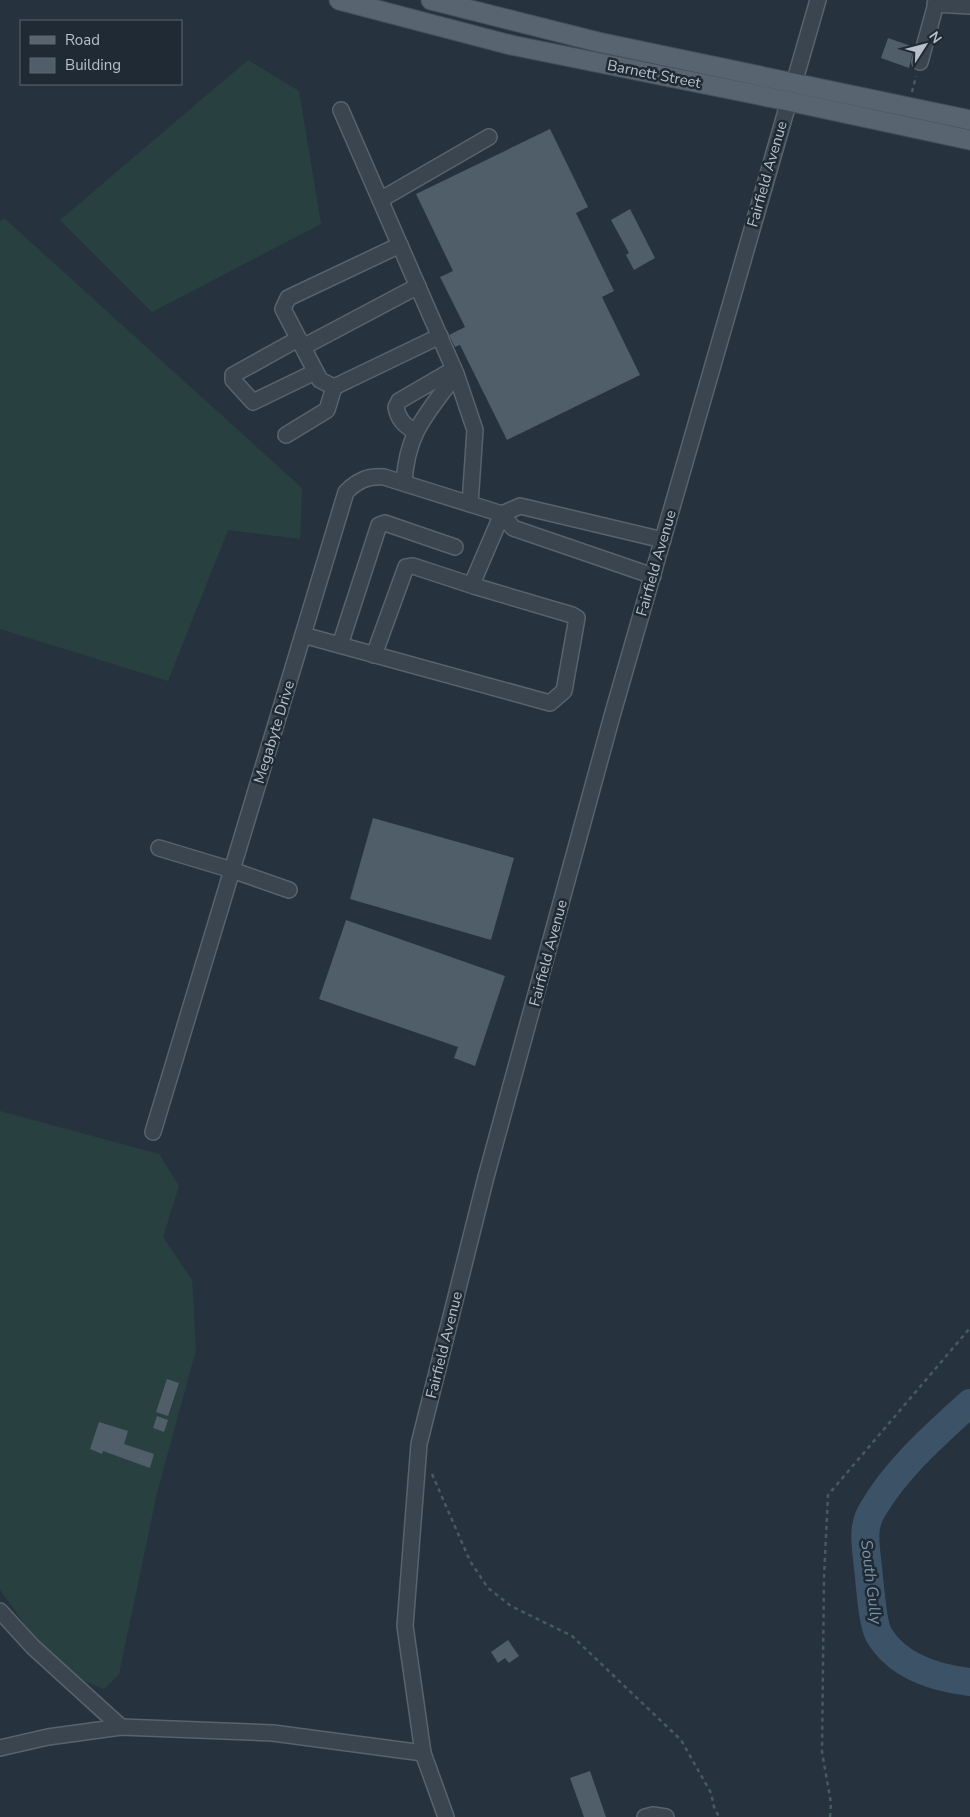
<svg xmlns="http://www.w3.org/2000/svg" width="970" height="1817" font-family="'Nunito Sans',sans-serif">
<rect width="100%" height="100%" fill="#26333f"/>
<!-- grass -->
<g fill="#284040">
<path d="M248,60L299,91L321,224L152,312L60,220Z"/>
<path d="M4,218L302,488L300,539L228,530L168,681L0,629V221Z"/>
<path d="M0,1111L159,1154L179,1186L163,1237L192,1280L196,1350L157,1493L119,1674L104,1689L59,1671L0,1590Z"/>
</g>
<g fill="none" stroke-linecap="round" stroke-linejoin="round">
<!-- river -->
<path stroke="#3c5367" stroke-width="28" d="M970,1403C935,1435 897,1468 873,1509C861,1527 866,1547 868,1568C870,1583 872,1623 879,1635C898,1667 936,1678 970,1682"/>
</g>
<!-- building -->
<g fill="#4f5e69">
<path d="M888,38L914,47L909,68L881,58Z"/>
<path d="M550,129L588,207L576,213L614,291L602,297L640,375L507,440L460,345L455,347L449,335L465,327L440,277L453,271L416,194Z"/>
<path d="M630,209L655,258L634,270L626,255L629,253L611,220Z"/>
<path d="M373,818L514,858L491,940L350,899Z"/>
<path d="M346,920L505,976L475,1066L454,1058L458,1047L319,999Z"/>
<path d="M167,1379L179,1383L168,1416L156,1412Z"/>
<path d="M157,1416L168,1420L164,1432L153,1428Z"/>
<path d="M99,1422L128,1431L124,1444L154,1454L150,1468L103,1451L102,1454L90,1449Z"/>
<path d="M508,1640L519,1656L509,1663L505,1658L498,1663L491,1652Z"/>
<path d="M590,1771L606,1817H584L570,1778Z"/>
</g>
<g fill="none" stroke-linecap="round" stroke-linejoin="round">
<defs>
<g id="minor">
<path d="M935,4L970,6"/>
<path d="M920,62L937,0"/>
<path d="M341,110L456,374L475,430L470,504"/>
<path d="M380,200L489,137"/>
<path d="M400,245L288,298L283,309L320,380L334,387L440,336"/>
<path d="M298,339L233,375V380L253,402L315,372"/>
<path d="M303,347L418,286"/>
<path d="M414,431C404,425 398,419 396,407L399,401L454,369"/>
<path d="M286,435L327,410L334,387"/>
<path d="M404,483C407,431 427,414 456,374"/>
<path d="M502,514L520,506L663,540"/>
<path d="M303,635L550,703L564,691L577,618L572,615L474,586L475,577L502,514"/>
<path d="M340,645L379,525L385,523L455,547"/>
<path d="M374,655L406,567L413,566L474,586"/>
<path d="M159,848L232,870L289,890"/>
<path d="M153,1132L346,492C358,480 368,476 384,477L502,514L513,528L653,576"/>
<path d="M0,1611L33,1647L121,1727"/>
<path d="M0,1748L48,1737L121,1727L273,1733L423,1753"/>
<path d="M446,1817L423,1753L405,1626L419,1444L486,1177L612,716L818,0"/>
<path d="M645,1817L653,1815L666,1817"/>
</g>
<g id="major">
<path d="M339,0L511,45L788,101L970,140"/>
<path d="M431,0L598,42L970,120"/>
</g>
</defs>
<!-- minor casing -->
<use href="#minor" stroke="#58636c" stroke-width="18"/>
<!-- major casing -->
<use href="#major" stroke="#444e58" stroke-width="21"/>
<!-- path -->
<g stroke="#465c5c" stroke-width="2.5" stroke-dasharray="4 4" stroke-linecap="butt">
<path d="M912,92L916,76"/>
<path d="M432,1474L470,1561L488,1588L511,1606L572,1636L681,1740L711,1793L714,1807L719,1817"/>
<path d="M830,1817L831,1803L822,1752L824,1577L828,1495L970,1328"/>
</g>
<!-- minor -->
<use href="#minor" stroke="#3a454f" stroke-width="15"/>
<!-- major -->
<use href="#major" stroke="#58646f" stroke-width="19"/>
</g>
<g text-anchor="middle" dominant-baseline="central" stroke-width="5" stroke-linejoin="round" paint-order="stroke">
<!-- street labels -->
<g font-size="15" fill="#b7c0c9" stroke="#1f2a34">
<text transform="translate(654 74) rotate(11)">Barnett Street</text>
<text transform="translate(767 174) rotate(-74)">Fairfield Avenue</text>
<text transform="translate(656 563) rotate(-74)">Fairfield Avenue</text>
<text transform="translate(274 732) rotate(-73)">Megabyte Drive</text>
<text transform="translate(548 953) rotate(-75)">Fairfield Avenue</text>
<text transform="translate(444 1345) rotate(-76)">Fairfield Avenue</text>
</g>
<!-- water labels -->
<g font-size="16" font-style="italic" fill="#7894ab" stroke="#1f2a34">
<text transform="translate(871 1582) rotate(83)">South Gully</text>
</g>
</g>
<!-- legend -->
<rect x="20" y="20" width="162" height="65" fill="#1f2a34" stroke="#5c6670"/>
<rect x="30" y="36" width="25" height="8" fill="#58646f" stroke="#5c6670"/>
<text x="65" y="45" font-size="15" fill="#b7c0c9">Road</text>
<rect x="30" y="58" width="25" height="15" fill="#4f5e69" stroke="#5c6670"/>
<text x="65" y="70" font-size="15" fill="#b7c0c9">Building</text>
<!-- north arrow -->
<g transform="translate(925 45) rotate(54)" stroke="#1f2a34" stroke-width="4" paint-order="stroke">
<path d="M0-4L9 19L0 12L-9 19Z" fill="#b7c0c9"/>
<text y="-8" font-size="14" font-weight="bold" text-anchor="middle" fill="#b7c0c9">N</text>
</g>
</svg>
